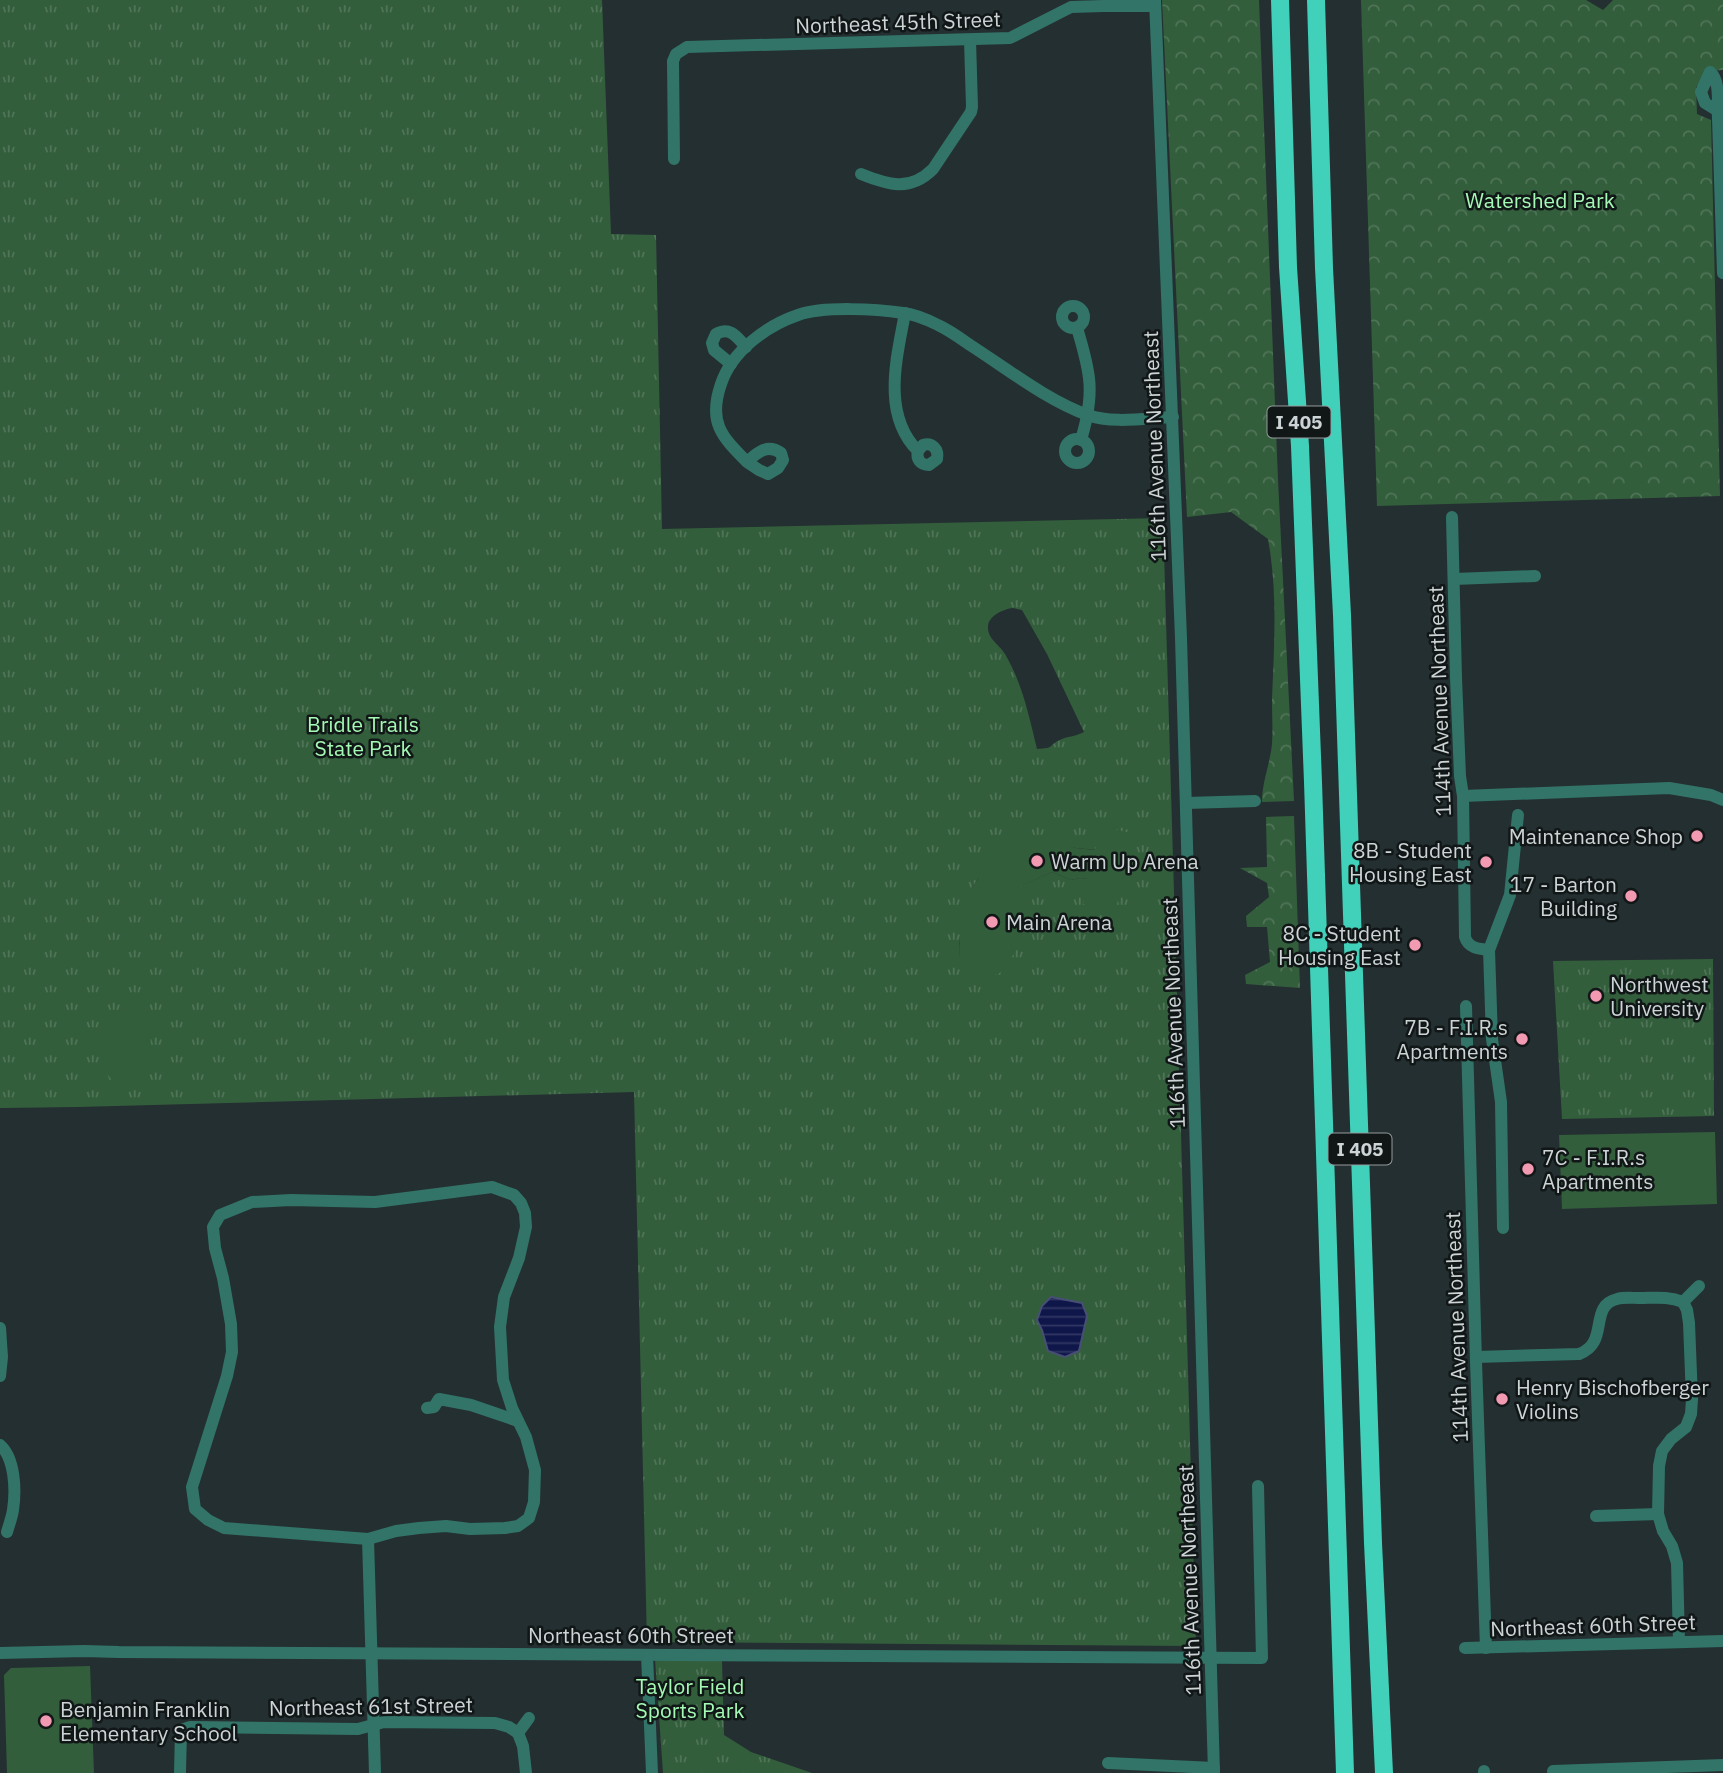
<svg xmlns="http://www.w3.org/2000/svg" width="1723" height="1773" font-family="'IBM Plex Sans',sans-serif">
<defs>
<pattern id="grass-tufts" width="24" height="20" patternUnits="userSpaceOnUse" patternTransform="scale(1.75)"><rect width="24" height="20" fill="#335e3c"/><path d="M3 7l-1-3M5 7V3M7 7l1-3M15 17l-1-3M17 17v-4M19 17l1-3" fill="none" stroke="#4f7457"/></pattern>
<pattern id="forest-crowns" width="20" height="18" patternUnits="userSpaceOnUse" patternTransform="scale(1.75)"><rect width="20" height="18" fill="#335e3c"/><path d="M2 6a3 3 0 1 1 6 0M12 15a3 3 0 1 1 6 0" fill="none" stroke="#4f7457"/></pattern>
<pattern id="water-rules" width="6" height="5" patternUnits="userSpaceOnUse" patternTransform="scale(1.75)"><rect width="6" height="5" fill="#0f164a"/><path d="M0 2.5h6" fill="none" stroke="#313763"/></pattern>
</defs>
<rect width="100%" height="100%" fill="#242f31"/>
<!-- grass -->
<g fill="url(#grass-tufts)" fill-rule="evenodd">
<path d="M0,0H602L611,234L656,235L662,529L1163,518L1196,1646L647,1642L634,1092L77,1107L0,1108ZM1013,608L1022,610L1047,654L1084,732C1075,737 1067,736 1060,740C1047,746 1056,748 1037,749C1029,716 1022,683 1005,654C999,644 987,639 988,626C989,615 1004,609 1013,608ZM1063,845L1076,848L1096,850L1089,879L1080,878L1071,880L1052,872L1020,886L960,957L959,943L973,886L979,878Z"/>
<path d="M1713,959L1714,1116L1562,1119L1553,961Z"/>
<path d="M655,1659L722,1661L724,1735L751,1752L812,1773H663Z"/>
</g>
<!-- forest -->
<g fill="url(#forest-crowns)">
<path d="M1162,0H1259L1278,480L1294,801L1262,802C1262,782 1270,764 1272,744C1273,729 1272,715 1272,700C1274,645 1278,594 1268,539L1231,512L1187,517Z"/>
<path d="M1361,0H1586L1603,10L1613,0H1723V70L1711,71L1696,87L1697,114L1711,120L1720,496L1377,506Z"/>
<path d="M1294,816L1300,988L1246,984L1245,975L1270,962L1267,927H1247L1246,916L1269,897L1267,883L1240,868L1267,867L1266,817Z"/>
</g>
<!-- pitch -->
<g fill="#335e3c">
<path d="M1101,826L1134,834L1115,912L1083,904L1088,879L1080,878L1071,880L1052,872L1021,886L1024,894V901C1021,918 1017,952 1008,965C1003,973 993,977 984,976C942,974 965,917 970,893L973,886L979,878L980,865L983,856L987,850L997,841L1050,840L1076,848L1095,850Z"/>
<path d="M121,1012C151,1011 150,1025 151,1050C151,1057 152,1065 150,1072C143,1089 115,1091 107,1073C105,1069 103,1030 105,1025C107,1018 114,1015 121,1012Z"/>
<path d="M1715,1132L1717,1204L1562,1209L1559,1135Z"/>
<path d="M90,1666L94,1773H7L4,1675L11,1668Z"/>
</g>
<!-- water -->
<path fill="url(#water-rules)" stroke="#484f74" stroke-width="2" d="M1051,1297L1082,1303L1087,1316L1079,1351L1065,1357L1048,1351L1042,1330L1037,1320L1042,1306Z"/>
<g fill="none" stroke-linecap="round" stroke-linejoin="round">
<!-- minor -->
<g stroke="#327468" stroke-width="12">
<path d="M1155,0L1181,638L1214,1773"/>
<path d="M1718,111L1705,103L1701,92L1710,72C1721,81 1717,104 1718,118L1723,273"/>
<path d="M674,159L673,61L676,54L687,47L1010,38L1071,7L1103,6H1155"/>
<path d="M861,174C888,185 910,192 933,169L971,112L972,107L970,40"/>
<circle cx="1073" cy="317" r="11"/>
<path d="M905,313C897,357 881,414 918,451C916,459 920,465 929,465L937,459C939,449 932,442 923,445L918,451"/>
<path d="M1077,328C1091,374 1095,393 1081,440"/>
<path d="M731,364L714,350L712,343L716,334C730,326 737,337 746,347"/>
<circle cx="1077" cy="451" r="12"/>
<path d="M747,462L759,470L768,474L778,468L783,460L781,453C767,443 757,453 747,462C721,436 708,422 721,384C732,351 766,326 798,315C823,306 877,309 903,313C914,314 928,320 938,325C949,330 960,338 970,345C1006,368 1048,401 1088,415C1112,424 1147,418 1173,417"/>
<path d="M1452,517L1456,678L1460,776L1463,796L1465,937C1468,948 1479,949 1489,950"/>
<path d="M1454,579L1535,576"/>
<path d="M1463,796L1669,788L1711,795L1723,800"/>
<path d="M1186,803L1255,801"/>
<path d="M1466,1006L1476,1362L1486,1648"/>
<path d="M492,1187L514,1195L521,1203L525,1213L526,1227L519,1258L504,1297L500,1327L503,1380L512,1408L526,1437L535,1470L534,1502L529,1518L518,1526L505,1528L470,1529L446,1526L419,1528L396,1531L368,1539L224,1528L208,1520L195,1509L192,1487L227,1376L232,1352L231,1324L223,1278L215,1248L213,1227L220,1215L252,1202L291,1200L375,1202Z"/>
<path d="M1503,1228L1501,1102L1492,1039L1489,950L1510,895L1518,815"/>
<path d="M1683,1302L1699,1286"/>
<path d="M0,1328L2,1357L0,1376"/>
<path d="M1476,1357L1579,1354C1610,1343 1588,1306 1617,1299C1624,1297 1632,1298 1639,1298C1655,1298 1668,1296 1683,1302"/>
<path d="M427,1408L434,1407L439,1399L471,1405L518,1421"/>
<path d="M0,1445C15,1458 16,1490 13,1510C12,1517 9,1525 7,1532"/>
<path d="M1596,1516L1658,1514"/>
<path d="M368,1539L375,1773"/>
<path d="M1679,1642L1677,1563L1672,1546L1663,1531L1658,1514L1659,1466L1662,1451L1671,1439L1686,1427L1691,1414L1692,1399L1689,1323L1687,1310L1683,1302"/>
<path d="M1465,1648L1723,1641"/>
<path d="M0,1653L84,1651L119,1652L1262,1658L1258,1486"/>
<path d="M647,1655L652,1773"/>
<path d="M518,1733L523,1746L526,1773"/>
<path d="M518,1733L529,1718"/>
<path d="M1108,1763L1214,1768"/>
<path d="M1484,1771V1773"/>
<path d="M1553,1771L1723,1765"/>
<path d="M180,1773L181,1730L190,1727L358,1729L384,1722L495,1723L509,1727L518,1733"/>
</g>
<!-- highway -->
<g stroke="#41d0b9" stroke-width="18">
<path d="M1280,0L1288,267L1300,446L1313,782L1345,1773"/>
<path d="M1316,0L1324,268L1342,615L1373,1543L1384,1773"/>
</g>
</g>
<!-- markers -->
<g fill="#f19ab2" stroke="#111617" stroke-width="2.5">
<circle cx="1697" cy="836" r="7"/>
<circle cx="1037" cy="861" r="7"/>
<circle cx="1486" cy="862" r="7"/>
<circle cx="1631" cy="896" r="7"/>
<circle cx="992" cy="922" r="7"/>
<circle cx="1415" cy="945" r="7"/>
<circle cx="1596" cy="996" r="7"/>
<circle cx="1522" cy="1039" r="7"/>
<circle cx="1528" cy="1169" r="7"/>
<circle cx="1502" cy="1399" r="7"/>
<circle cx="46" cy="1721" r="7"/>
</g>
<g text-anchor="middle" dominant-baseline="central" stroke-width="5" stroke-linejoin="round" paint-order="stroke">
<!-- shield labels -->
<g fill="#111617" stroke="#959b9c" stroke-width="2">
<rect x="1267.5" y="406.5" width="63" height="31" rx="5"/>
<rect x="1328.5" y="1133.5" width="63" height="31" rx="5"/>
</g>
<g font-size="19" font-weight="bold" fill="#cdd4d5">
<text x="1299" y="422">I 405</text>
<text x="1360" y="1149">I 405</text>
</g>
<!-- street labels -->
<g font-size="21" fill="#cdd4d5" stroke="#111617">
<text transform="translate(898 22) rotate(-2)">Northeast 45th Street</text>
<text transform="translate(1154 446) rotate(-92)">116th Avenue Northeast</text>
<text transform="translate(1439 701) rotate(-92)">114th Avenue Northeast</text>
<text transform="translate(1173 1013) rotate(-92)">116th Avenue Northeast</text>
<text transform="translate(1456 1327) rotate(-92)">114th Avenue Northeast</text>
<text transform="translate(1189 1580) rotate(-92)">116th Avenue Northeast</text>
<text transform="translate(1593 1625) rotate(-2)">Northeast 60th Street</text>
<text x="631" y="1635">Northeast 60th Street</text>
<text transform="translate(371 1706) rotate(-1)">Northeast 61st Street</text>
</g>
<!-- park labels -->
<g font-size="21" fill="#a4f9b4" stroke="#111617">
<text x="1540" y="200">Watershed Park</text>
<text x="363" y="724">Bridle Trails<tspan x="363" dy="24">State Park</tspan></text>
<text x="690" y="1686">Taylor Field<tspan x="690" dy="24">Sports Park</tspan></text>
</g>
<!-- poi labels -->
<g font-size="21" fill="#cdd4d5" stroke="#111617" text-anchor="start">
<text x="1683" y="836" text-anchor="end">Maintenance Shop</text>
<text x="1472" y="850" text-anchor="end">8B - Student<tspan x="1472" dy="24">Housing East</tspan></text>
<text x="1051" y="861">Warm Up Arena</text>
<text x="1617" y="884" text-anchor="end">17 - Barton<tspan x="1617" dy="24">Building</tspan></text>
<text x="1006" y="922">Main Arena</text>
<text x="1401" y="933" text-anchor="end">8C - Student<tspan x="1401" dy="24">Housing East</tspan></text>
<text x="1610" y="984">Northwest<tspan x="1610" dy="24">University</tspan></text>
<text x="1508" y="1027" text-anchor="end">7B - F.I.R.s<tspan x="1508" dy="24">Apartments</tspan></text>
<text x="1542" y="1157">7C - F.I.R.s<tspan x="1542" dy="24">Apartments</tspan></text>
<text x="1516" y="1387">Henry Bischofberger<tspan x="1516" dy="24">Violins</tspan></text>
<text x="60" y="1709">Benjamin Franklin<tspan x="60" dy="24">Elementary School</tspan></text>
</g>
</g>
</svg>
